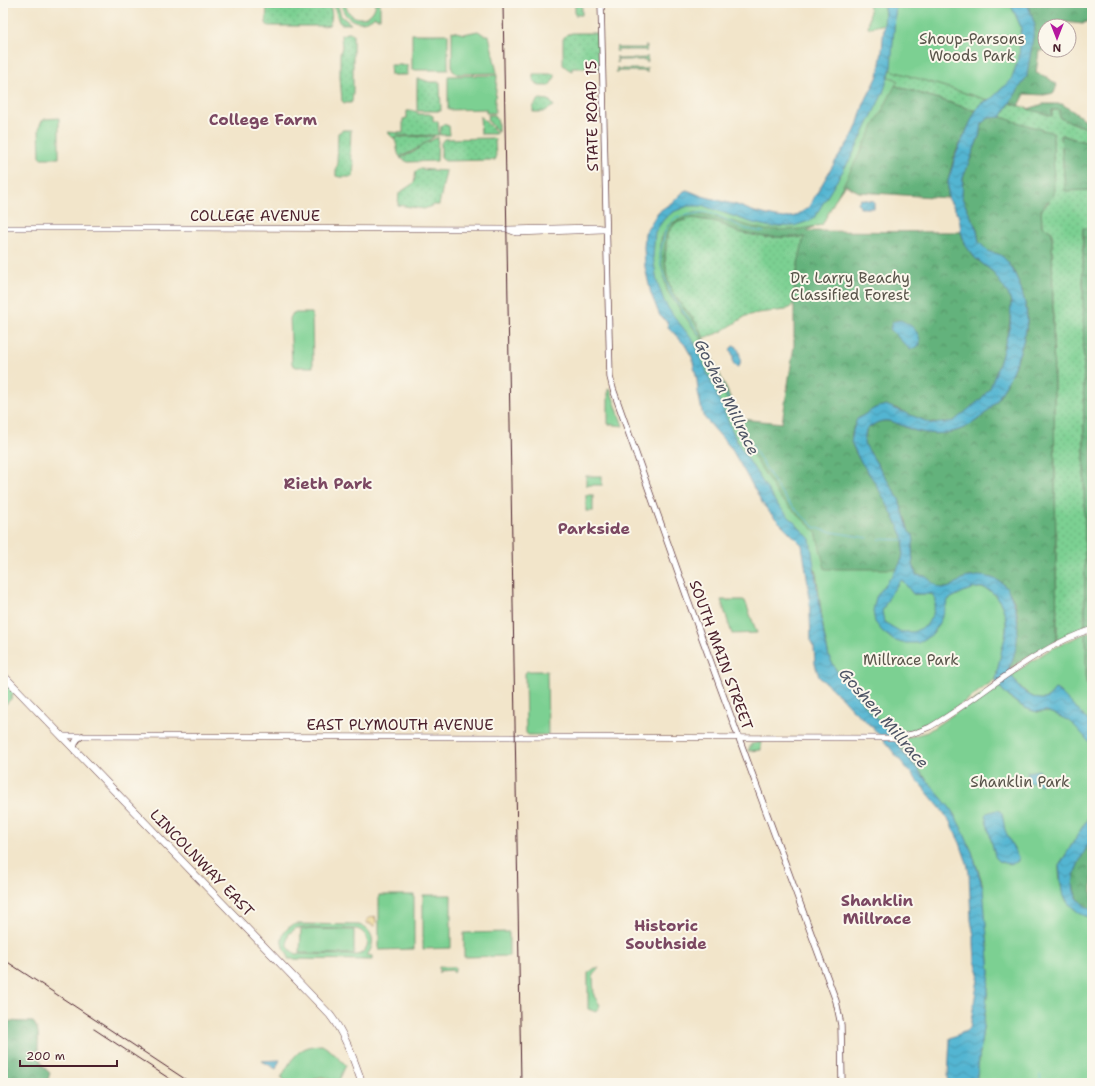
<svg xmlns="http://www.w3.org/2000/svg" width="1095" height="1086" font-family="'Shantell Sans',sans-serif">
<defs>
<pattern id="grass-dots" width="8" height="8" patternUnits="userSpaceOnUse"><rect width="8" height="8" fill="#7bd092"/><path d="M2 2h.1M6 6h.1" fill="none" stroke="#6cb27e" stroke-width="1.8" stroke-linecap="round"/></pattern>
<pattern id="forest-crowns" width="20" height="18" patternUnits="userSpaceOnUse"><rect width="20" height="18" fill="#64b27c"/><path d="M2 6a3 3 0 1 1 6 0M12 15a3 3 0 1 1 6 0" fill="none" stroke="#549066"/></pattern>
<pattern id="sand-dots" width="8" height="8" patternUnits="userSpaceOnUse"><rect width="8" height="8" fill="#eeda9e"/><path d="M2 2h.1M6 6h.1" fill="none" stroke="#cebb88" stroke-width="1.8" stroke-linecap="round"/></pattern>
<pattern id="garden-furrows" width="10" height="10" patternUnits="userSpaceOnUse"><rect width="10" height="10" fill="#7bd092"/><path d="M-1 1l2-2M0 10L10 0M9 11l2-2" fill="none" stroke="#6cb27e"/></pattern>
<pattern id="water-waves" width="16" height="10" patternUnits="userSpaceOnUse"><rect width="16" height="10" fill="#53b5d2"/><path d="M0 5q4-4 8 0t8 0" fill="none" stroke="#4793ab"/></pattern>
</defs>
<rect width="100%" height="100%" fill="#fbf7ec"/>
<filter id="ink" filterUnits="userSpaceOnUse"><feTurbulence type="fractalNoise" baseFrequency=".025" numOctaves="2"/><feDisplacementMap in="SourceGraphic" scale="8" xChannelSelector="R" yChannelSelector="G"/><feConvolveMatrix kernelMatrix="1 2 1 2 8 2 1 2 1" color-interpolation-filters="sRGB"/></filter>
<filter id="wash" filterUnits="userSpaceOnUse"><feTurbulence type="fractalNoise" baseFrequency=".012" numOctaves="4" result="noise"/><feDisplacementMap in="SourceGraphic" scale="16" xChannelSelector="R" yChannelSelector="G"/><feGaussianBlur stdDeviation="0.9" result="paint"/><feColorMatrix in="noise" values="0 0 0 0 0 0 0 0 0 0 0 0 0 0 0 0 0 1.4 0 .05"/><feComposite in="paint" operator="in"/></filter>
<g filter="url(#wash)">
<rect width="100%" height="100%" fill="#f2e5ca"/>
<!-- grass -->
<g fill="url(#grass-dots)" stroke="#62785e">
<path d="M267,3H329C332,10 333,19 329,25L323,26H268L266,23Z"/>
<path d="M333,3H337L341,16L351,24H341L339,22Z"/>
<path d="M348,33H352L353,35V93L352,102L351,103H344L342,101L340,77V54L342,47L341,35Z"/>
<path d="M572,33H598L600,69L598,70H594V68H572V71L568,69L563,65V39L566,35Z"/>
<path d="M646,45L647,46L646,52L645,50H618L617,52L616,51L617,46L618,48H645Z"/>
<path d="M617,56L618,59L646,58L647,56L648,61L647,63L646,60H618L617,63Z"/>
<path d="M390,65H407V75H391Z"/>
<path d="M647,67V73L646,71H618V73H616L617,67L618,69H646Z"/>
<path d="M890,70L988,100L980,104L976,111L887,83Z"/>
<path d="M533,74H555V77L549,86H539L533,79Z"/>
<path d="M417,79H421L430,82H440L441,111H417Z"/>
<path d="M540,99L549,100L554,106L543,112H533C532,108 536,101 540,99Z"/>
<path d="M1010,103L1052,116V110H1059L1060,118L1092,130V146L1091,144L1061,135L1065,190H1092V228L1083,229L1085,629L1057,641L1052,232L1042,226L1041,209L1049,202L1001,117Z"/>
<path d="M407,111H415L419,114H429L433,116V121H438L439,135L398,136L393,138L387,132L403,133V119L407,118Z"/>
<path d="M488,115H495L498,122V132L487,120Z"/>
<path d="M480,116L496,132V134H481Z"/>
<path d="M443,124L449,126L450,135H440L441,126Z"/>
<path d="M343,130H351L350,154L354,164L353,175L352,177H340L336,176V167L338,165L337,162L338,133Z"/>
<path d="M435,136L415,150L400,157C396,152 398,144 394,139L396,137Z"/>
<path d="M438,137L437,161L408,162L400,158L414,152L424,144Z"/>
<path d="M493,138L495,140L496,158L495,160L445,161L441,158V143L444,139Z"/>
<path d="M420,169L446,171L439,205H434L424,209L398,205L399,193L414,183L416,171Z"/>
<path d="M692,218L718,222L737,232L765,237H804L795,281L793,305L786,310L758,313L746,316L721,332L704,338L697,324L672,292L667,277L665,258L667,234L675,223Z"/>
<path d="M439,967H453L455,968V971L454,973L452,970L439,971V973Z"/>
</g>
<!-- forest -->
<g fill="url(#forest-crowns)" stroke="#576854" fill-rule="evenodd">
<path d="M1026,3L1076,4L1092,3V18L1083,24L1064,22L1062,26H1045V50H1050L1039,51L1036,73L1047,77L1057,85L1054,93L1044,95L1025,94L1019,106L1010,103L1016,91L1029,8Z"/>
<path d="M887,83L976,111L955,154L948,181V198L859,192L845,185L817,225L807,231L961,232C964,242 968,250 975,258C981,263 987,266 992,271C998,277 1010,294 1011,302C1014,319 998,370 991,387C987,395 961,419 953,422C932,428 914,417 896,408L858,419C854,426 850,435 852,443C856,457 866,468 874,480C881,492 903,528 904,541C904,546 904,555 902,559C897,573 884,586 876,597L1005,640L1000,658L818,584L812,547L776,503L658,286L660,223L683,208L802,224ZM693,218L718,222L737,232L765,237H804L798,264L793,305L794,308V346L782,423L740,419L697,324L672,292L667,277L665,258L667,234L675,223Z"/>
<path d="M1043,104H1062L1092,124V130L1060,118L1059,110H1052V116L1028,109Z"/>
<path d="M1001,117L1053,133L1054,195L1041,209L1042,226L1052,232L1057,641L1032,654L1009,669L1015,651L1018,618L1015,603L1009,592L992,578L969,577L948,588H943L935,586L925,576L916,575L913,564L912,547L906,520L903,513L899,499L864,443L866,430C887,412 894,425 916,431C932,435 950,435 966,427C978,421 990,410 998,399C1010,379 1025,346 1027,322C1028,305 1017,270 1004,258C1001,254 995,253 990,252C986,250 982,245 979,242L977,229L962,198L963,178L981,131L982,123L989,118Z"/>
<path d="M1061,135L1091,144L1092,146V190L1065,191Z"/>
<path d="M1083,228H1092V627L1085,629Z"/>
<path d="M1092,631V700L1091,692L1086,682V633Z"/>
<path d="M1092,839V910C1059,893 1077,862 1092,839Z"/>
<path d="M3,1021L33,1022C46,1036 28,1054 50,1073L47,1083H3Z"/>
</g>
<!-- sand -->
<g fill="url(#sand-dots)" stroke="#9c7c64">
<path d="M375,916L376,921L375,926L367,923V919Z"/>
<path d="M321,1077H327L334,1082L310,1083L315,1078Z"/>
</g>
<!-- park -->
<g fill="#7bd092" stroke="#62785e" fill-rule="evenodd">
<path d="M341,3H345C348,23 373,23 376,3H380V18H376L375,16C362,28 343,21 341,3Z"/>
<path d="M870,3C888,3 884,10 885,24L868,28L870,10L868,5Z"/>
<path d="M896,3H1010L1021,27L1019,58L1011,80L992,98L988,100L890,70Z"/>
<path d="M452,31L464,34L478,31L484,35H489L497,73L457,74L452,70Z"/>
<rect x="412" y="34" width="36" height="36"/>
<path d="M497,75C497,88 494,100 495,113H486V109L448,110V76Z"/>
<path d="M886,76L898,80L822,225L801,229L766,230L695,212L668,225L661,239L660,259L667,291L701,339L745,442L779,497L816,532L825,569H897L913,594H933L948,600C957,595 967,589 976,588C994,585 1005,607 1006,621C1008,635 998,664 996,679C964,701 932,731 891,735L864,705L836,670L829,657L824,635L816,570H806L805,540L765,495L705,380L671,320L651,276L650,232L666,211L700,200L783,221L803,219L818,200Z"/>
<path d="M59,118V158H41L40,157L39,129L41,122L45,119Z"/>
<path d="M293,313H312L313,367H296L292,364L290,318Z"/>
<path d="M608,389H610L623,426L608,424Z"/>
<rect x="586" y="476" width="16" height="9"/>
<rect x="586" y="495" width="7" height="16"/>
<path d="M721,600H743L745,601L757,633L732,634Z"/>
<path d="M1086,633V682L1091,692L1092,700L1091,715L1088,721L1059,691L1055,689C1052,692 1051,697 1047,698C1034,705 1017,684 1011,675L1049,650Z"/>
<path d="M527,671H547L548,735H528L526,733L525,673Z"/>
<path d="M3,681L14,692L11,699L3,707Z"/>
<path d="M998,684C1007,698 1022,709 1038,712C1041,712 1044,711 1047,712C1055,713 1066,718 1073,723C1079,728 1084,736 1089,742L1092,744V814L1086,821L1059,866C1059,876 1061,895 1068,903C1072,909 1083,913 1089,918L1092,919V1083H976L990,973L982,882L972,852L954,814L896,741L927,732Z"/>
<path d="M379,895H414V949L379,950Z"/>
<path d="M423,895H451V948L423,949Z"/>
<path d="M296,924L359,925C374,930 376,944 367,955L373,956V960L288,959C289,953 285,952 283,947C279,936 286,927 296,924ZM296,928L357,929C371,934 371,951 357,955L297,954C288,951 285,943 289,934Z"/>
<path d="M301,929L354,930V954L300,953Z"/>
<path d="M509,932V956L464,957V933Z"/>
<path d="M595,968H599L593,975L594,996L600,1005L596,1012L588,1009V973Z"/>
<path d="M322,1045L330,1050L346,1065L338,1083H333C327,1075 317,1075 310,1083H289L281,1078C291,1060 298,1045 322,1045Z"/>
</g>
<!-- garden -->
<g fill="url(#garden-furrows)" stroke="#62785e">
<path d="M582,3V15H575V4Z"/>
<path d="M761,742V750L748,751L751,744Z"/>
</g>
<!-- water -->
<g fill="url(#water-waves)" stroke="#4e6a7e" fill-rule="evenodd">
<path d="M878,3H896L891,68L883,93L852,156L814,218L809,221L794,226L771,227L753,223L704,206H688L673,212L664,219L655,232L653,256L657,282L664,301L670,311L694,342L737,442L776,503L810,539L824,635L829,657L836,670L864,705L890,734L903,752L950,808L961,827L972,852L983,888L990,973L976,1083H950L948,1077L950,1038L966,1031L970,1027L979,973L975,961L974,944V936L971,920L969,873L967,863L960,843L950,822L941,809L874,729L853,710L842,698L819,677L815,664L814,647L811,642L809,590L802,545L770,513L763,504L731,448L703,416L698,392L697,380L692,357L685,345L668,327L667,321L660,316L651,294L645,267L644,247L645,233L658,212L674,201L684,191L687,190L702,196L737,205L755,212L776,217L785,218L795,216L808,208L835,162L853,135L857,126L864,103L878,76L882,51L885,13L884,7Z"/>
<path d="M1010,3H1026L1029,8L1035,25L1027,76L1001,117L989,118L982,123L981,131L963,178L962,198L977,230L979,242C982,245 986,250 990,252C995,253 1001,254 1004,258C1017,270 1028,305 1027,322C1025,345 1010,379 998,399C990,410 978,421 966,427C950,435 932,435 916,431C895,425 887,412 866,430L864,443L899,499L909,532L913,535L914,541L912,547L913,564L916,575L925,576C931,580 935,587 942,588C950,590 958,581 964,578C968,577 972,577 977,576C986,576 998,578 1005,586C1009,590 1010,595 1012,599C1021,617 1019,650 1009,667C1011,681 1029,701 1044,699C1050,699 1051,693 1055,689C1061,691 1085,718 1092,725V744L1089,742C1072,722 1071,720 1046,711C1028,716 1006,696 996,682C997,674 998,666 1000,658C1002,646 1008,633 1006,621C1005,607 994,585 977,588C967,589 957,595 948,600L943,615L933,634L918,643H902L893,640L882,631L875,622L873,611L876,597L897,569L902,559L904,540L900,530L888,506L874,481L859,459L851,442L853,430L857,419L875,408L886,405L933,424L954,421L981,399L990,388L1000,361L1010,325L1011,302L1008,294L993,272L975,258L966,246L961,232L959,216L948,198V181L956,154L974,114L980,104L992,98L1011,80L1019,58L1021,27ZM902,580L913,594H932L936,600L933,614L926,626L913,632H901L884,622L882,611L890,595L900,581Z"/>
<path d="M861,199L874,201V208H860L858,202Z"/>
<path d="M900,320C911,324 921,332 920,345L910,350L890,329L892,322Z"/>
<path d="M733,346H736C740,351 741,359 740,365L737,367L733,363V356L730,349Z"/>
<path d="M1039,770L1041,777L1044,780L1040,785L1036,782L1029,783L1027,772Z"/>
<path d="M997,810L1000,811L1002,813L1005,830L1018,858V861C1012,866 998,864 995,856L985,815L987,813Z"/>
<path d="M1092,814C1092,821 1094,832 1092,839C1091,841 1088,844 1087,847C1075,869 1061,894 1092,910V919L1079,913L1068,903L1062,892L1059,866L1086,821Z"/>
<path d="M280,1060L276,1069L262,1061Z"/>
</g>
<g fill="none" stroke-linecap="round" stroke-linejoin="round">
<!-- stream -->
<g stroke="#53b5d2" stroke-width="1">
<path d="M700,335L674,299L670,292L661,267L660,253L666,228L676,217L704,212L714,214L746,229L764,232"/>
<path d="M706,347L738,422L778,488L789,503L814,527L826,531L868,538"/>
<path d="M879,539L904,540"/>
<path d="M1040,1075L1041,1083"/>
</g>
</g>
</g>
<g filter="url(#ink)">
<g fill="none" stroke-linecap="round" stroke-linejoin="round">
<defs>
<g id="secondary">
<path d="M3,228H180L507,229L597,227L606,229"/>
<path d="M508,230L516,233L603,230"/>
<path d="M61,736L893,738L912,734L930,727C985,695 1031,649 1092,629"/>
</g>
<g id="primary">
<path d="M601,3L610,377L613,389L688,600L836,1001L841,1025L842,1083"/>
<path d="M75,751C73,744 76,739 82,736"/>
</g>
<path id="highway" d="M3,675L330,1015C345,1034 354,1060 362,1083"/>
</defs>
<!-- secondary casing -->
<use href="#secondary" stroke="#633d43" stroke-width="6"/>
<!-- primary casing -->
<use href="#primary" stroke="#633d43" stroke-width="7"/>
<!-- highway casing -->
<use href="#highway" stroke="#633d43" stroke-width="8"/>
<!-- secondary -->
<use href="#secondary" stroke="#fff" stroke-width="5"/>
<!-- primary -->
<use href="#primary" stroke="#fff" stroke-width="5.5"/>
<!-- highway -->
<use href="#highway" stroke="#fff" stroke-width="7"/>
<!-- rail -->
<g stroke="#4a1f2b" stroke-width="1">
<path d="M503,3L521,1083"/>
<path d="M3,959L191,1083"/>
<path d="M94,1029L176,1083"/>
</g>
</g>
</g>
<g text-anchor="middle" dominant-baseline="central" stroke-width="4" stroke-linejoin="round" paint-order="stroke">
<!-- park labels -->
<g font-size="15" fill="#59544a" stroke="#fbf7ec">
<text x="972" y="39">Shoup-Parsons<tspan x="972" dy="17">Woods Park</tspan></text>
<text x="850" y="278">Dr. Larry Beachy<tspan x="850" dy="17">Classified Forest</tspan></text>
<text x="911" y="660">Millrace Park</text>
<text x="1020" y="782">Shanklin Park</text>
</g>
<!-- street labels -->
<g font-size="15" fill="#4a1f2b" stroke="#fbf7ec">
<text transform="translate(592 116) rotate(-91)">STATE ROAD 15</text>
<text x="255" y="216">COLLEGE AVENUE</text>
<text transform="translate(721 655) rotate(70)">SOUTH MAIN STREET</text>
<text x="400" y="725">EAST PLYMOUTH AVENUE</text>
<text transform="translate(202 863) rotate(46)">LINCOLNWAY EAST</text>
</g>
<!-- neighbourhood labels -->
<g font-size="16" font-weight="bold" fill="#7b4862" stroke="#fbf7ec">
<text x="263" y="119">College Farm</text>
<text x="328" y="483">Rieth Park</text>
<text x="594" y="528">Parkside</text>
<text x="877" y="900">Shanklin<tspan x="877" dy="18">Millrace</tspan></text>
<text x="666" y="925">Historic<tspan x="666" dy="18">Southside</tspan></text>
</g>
<!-- water labels -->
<g font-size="16" font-style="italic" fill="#4d5465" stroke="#fbf7ec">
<text transform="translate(727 397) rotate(64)">Goshen Millrace</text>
<text transform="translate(884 718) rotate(49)">Goshen Millrace</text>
</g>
</g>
<!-- margin -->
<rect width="1095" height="1086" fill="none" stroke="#fbf7ec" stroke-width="16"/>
<!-- north arrow -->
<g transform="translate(1057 38) rotate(180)"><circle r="19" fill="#fbf7ec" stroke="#b4a19f"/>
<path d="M0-3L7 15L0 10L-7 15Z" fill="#b5179e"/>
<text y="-6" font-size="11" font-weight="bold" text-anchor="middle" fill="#4a1f2b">N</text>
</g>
<!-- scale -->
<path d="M20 1060v6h97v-6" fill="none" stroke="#4a1f2b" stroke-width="2"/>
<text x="26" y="1060" font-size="12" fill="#4a1f2b" stroke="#fbf7ec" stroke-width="3" paint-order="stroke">200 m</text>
</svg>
